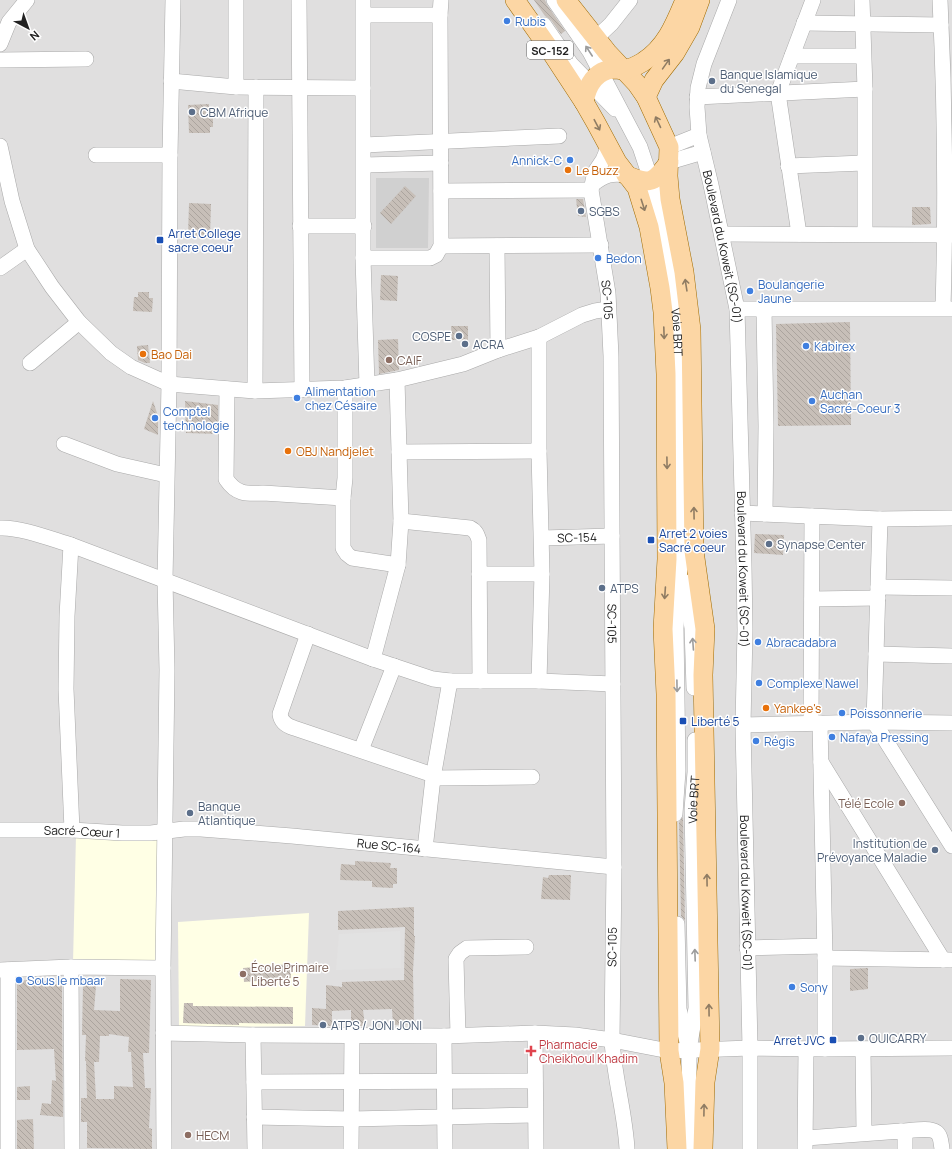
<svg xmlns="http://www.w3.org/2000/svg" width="952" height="1149" font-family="Manrope,sans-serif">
<defs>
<pattern id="building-back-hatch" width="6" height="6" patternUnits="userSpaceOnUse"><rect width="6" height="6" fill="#c7bfb8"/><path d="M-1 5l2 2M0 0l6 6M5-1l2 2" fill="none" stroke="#aba49e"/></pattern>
</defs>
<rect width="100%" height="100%" fill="#f2efe9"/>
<!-- residential -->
<rect fill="#e0dfdf" x="0" y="0" width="952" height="1149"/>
<!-- education -->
<g fill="#ffffe5">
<path d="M76,835L159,836L156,964L73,963Z"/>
<path d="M309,913L305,1026L179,1027L178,922Z"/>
</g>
<!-- religious -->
<path fill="#d0d0d0" d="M376,178H429L428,248H376Z"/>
<!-- parking -->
<path fill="#e2e2e2" d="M400,931L401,968L336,970L339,934Z"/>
<!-- building -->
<g fill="url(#building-back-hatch)" fill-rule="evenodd">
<path d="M534,0H545L547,5L565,31L561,34L551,20L545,16Z"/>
<path d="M209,104V108H213V127H210V133H189L188,105Z"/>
<path d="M405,186L416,196L391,224L380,213Z"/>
<path d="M576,199H583L586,217L578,216Z"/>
<path d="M189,203L211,204L210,237L188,236Z"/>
<path d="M912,207H930L931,224L912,225Z"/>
<path d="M381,275L398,276L397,301L380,300Z"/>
<path d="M138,292H149V298H153L152,312L133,311L134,297H138Z"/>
<path d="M850,322L851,425L778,426L776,324Z"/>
<path d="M451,326H468V340H452Z"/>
<path d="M398,339L399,370L379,374L378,340Z"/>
<path d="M148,345L150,363H145L138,360L137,346Z"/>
<path d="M153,401L158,416V435L144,429Z"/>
<path d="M185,401L218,405V434L186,433Z"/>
<path d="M755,534L784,535L783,555L754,553Z"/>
<path d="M683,817L685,921L681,916L679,822Z"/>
<path d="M355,861L391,863L390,868H397V884H393V888L372,887V881L340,880L341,864L355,865Z"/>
<path d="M549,875H571L570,900L541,899L543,877L548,878Z"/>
<path d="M414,907V936H415L413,971L414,1024L393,1025L392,1009L363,1010L365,1026H351V1010L332,1011V1026L312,1025V1008L326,1009V985L342,987V982L404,980L405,927L338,930V911Z"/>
<path d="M290,964L291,978L244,982L243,968Z"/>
<path d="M868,968V989L850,991V969Z"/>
<path d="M120,979L151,980L149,1053H143L145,1088H151L149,1128L152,1129V1149L87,1148V1122H81V1098H87L86,1061H85L86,1035H82L83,985L96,986L94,1010L120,1011ZM109,1034L129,1037L128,1052H131L133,1087L114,1086V1099H96L94,1062H99L100,1036H109Z"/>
<path d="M17,980L51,981V984H62L63,1117L40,1115L42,1103L51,1104L52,1080L56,1081L54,1049L17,1050Z"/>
<path d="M184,1003H193V1006L293,1007V1024L239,1023V1025L183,1023Z"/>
<path d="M30,1086V1100H17V1087Z"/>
<path d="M33,1119L34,1149H17V1120Z"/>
</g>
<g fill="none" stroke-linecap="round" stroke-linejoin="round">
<defs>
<g id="minor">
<path d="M236,0V87"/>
<path d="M299,0L302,390"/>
<path d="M363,0V258L367,385"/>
<path id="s1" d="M554,0L590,52L640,147L651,180L656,201L666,247L673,286L678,324L680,388L681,550L676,628L678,771L675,814"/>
<path id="s2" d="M729,0L704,64L698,88L697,107L699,135L711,185L737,309L744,566L745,630L743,725L750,1048V1149"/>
<path d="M862,0L865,89V234"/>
<path d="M940,0C945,103 946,205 943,308"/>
<path d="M364,15H440"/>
<path d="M804,23L941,25"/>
<path d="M544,25L571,64L615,109"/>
<path d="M596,38L611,24L630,0"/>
<path d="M0,44L9,22L27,0"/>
<path d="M792,56H863"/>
<path d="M0,60L86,59"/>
<path d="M171,81L236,87L363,88"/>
<path d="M697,97L865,89"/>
<path d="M364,145L559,136"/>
<path d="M0,146L12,201L27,249L52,287L79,322L111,353L131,367L169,384L255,391L345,388L397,380L463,364L498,350L539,337L582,315L595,311L608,309"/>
<path d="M669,147L699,135"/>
<path id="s3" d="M608,148L603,160L595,172L591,190L608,293L611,356L614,867L612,1040C614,1077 625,1112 627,1149"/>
<path d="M96,155H170"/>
<path d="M669,162L703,152"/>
<path d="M364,165L441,163"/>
<path d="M788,166L864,163"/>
<path d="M593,184C605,175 611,173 626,175"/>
<path d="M441,191L591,190"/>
<path d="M300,226H364"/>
<path d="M722,234L952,235"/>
<path d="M799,234L778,93L813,0"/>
<path d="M441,246L601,245"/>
<path d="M497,246L498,350"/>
<path d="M363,258H430L436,255L441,246L440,15L441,0"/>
<path d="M0,268L27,249"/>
<path d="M737,309H952"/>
<path d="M764,309L766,426L765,514"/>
<path d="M539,337V451L542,574L539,681"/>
<path d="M30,363L79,322"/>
<path d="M345,388V478L343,498V548L347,554L352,558L398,565"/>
<path d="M227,389L226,479C236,494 245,494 263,493L343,498"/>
<path d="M255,391L256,87"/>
<path d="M64,444L117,464L166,475"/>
<path d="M399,452L539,451"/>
<path d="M742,513L880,519L952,518"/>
<path d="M880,519L874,722L952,846"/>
<path d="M401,521L470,528C476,531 477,534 479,540L480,681"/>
<path d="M0,528C20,527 51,539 71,545L373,659L433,679L450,681H539L613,684"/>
<path id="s4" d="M542,538L612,536"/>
<path d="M71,545L67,616L66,689L72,830"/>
<path d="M479,574H542"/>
<path d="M685,582L692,628L694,688"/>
<path d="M878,587L952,588"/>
<path d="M812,599L878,598"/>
<path d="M308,634L280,714C281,722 287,726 294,728L433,775"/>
<path d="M876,654L952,656"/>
<path d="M373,659L398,565L401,521L397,380"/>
<path d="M811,723L812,516"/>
<path d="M820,723L825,958V1049"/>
<path d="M743,725L874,722L952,723"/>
<path d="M361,750L394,666"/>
<path d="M821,762L943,960"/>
<path d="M433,778L532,777"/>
<path id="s5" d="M0,830H72L122,833H151L184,829H201L292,836L614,867"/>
<path d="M425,849L433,778L450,681"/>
<path d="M677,924L679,1009L689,1050"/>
<path d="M747,948L824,946"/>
<path d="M825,958L950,960"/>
<path d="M71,967L72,1149"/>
<path d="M0,970L71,967L163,968"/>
<path d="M163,1033L253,1035L444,1036L535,1033L575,1035L612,1040L669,1051L750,1048L825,1049L952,1048"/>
<path d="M535,1033L536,1149"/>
<path d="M253,1035L255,1149"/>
<path d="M458,1035L456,959L460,953L467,948L526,947"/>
<path d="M444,1036L445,1149"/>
<path d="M863,1049L864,1133"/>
<path d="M254,1082L535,1081"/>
<path d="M254,1117L351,1119L535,1115"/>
<path d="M901,1131C909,1131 930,1127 936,1132C941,1135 941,1143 942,1149"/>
<path d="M806,1138L901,1131L904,1132L905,1136V1149"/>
<path d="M8,1149V970"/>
<path d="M164,1149L163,968L167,670L165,580L169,384L170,155L173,0"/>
<path d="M351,1149L352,1035"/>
<path id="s6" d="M689,1149V1050L696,1008L692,809L695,772V740"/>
<path d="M805,1149L806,1049"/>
</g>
<g id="major">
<path d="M515,0L546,44L584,102L596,123L617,162L637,188L649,227L660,288L663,312L666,374L667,559L663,629L666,694L669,1051L674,1083L677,1149"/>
<path d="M566,0L607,52L637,84L646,97L669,147L668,176L670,199L684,272L691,330L694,551L705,629L703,675L710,1049L705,1082L703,1149"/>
<path d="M646,97L654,80L675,53L690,27L700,0"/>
<path d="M584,102C587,86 595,70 614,69C617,69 620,70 623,70C629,69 638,65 643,62C666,47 675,24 685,0"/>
<path d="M626,175C650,186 655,182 669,162"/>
</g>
</defs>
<!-- minor casing -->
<use href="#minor" stroke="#a9a9a9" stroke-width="16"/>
<!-- major casing -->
<use href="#major" stroke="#a06b00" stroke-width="20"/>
<!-- minor -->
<use href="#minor" stroke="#fff" stroke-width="15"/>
<!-- major -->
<use href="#major" stroke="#fcd6a4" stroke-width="19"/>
</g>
<!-- one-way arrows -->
<defs><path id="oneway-shaft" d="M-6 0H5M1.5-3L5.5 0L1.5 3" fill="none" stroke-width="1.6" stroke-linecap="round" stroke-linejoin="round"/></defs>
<g stroke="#9c9c9c">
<use href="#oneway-shaft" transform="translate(589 51) rotate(-123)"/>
<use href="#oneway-shaft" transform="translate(693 644) rotate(-94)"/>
<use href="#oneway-shaft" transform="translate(677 686) rotate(89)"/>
<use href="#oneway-shaft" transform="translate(695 955) rotate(-92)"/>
</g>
<g stroke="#8f7c63">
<use href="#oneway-shaft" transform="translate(666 64) rotate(-55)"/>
<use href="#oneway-shaft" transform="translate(658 122) rotate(-115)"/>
<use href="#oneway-shaft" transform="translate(597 125) rotate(62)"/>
<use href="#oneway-shaft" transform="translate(643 205) rotate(72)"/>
<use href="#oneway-shaft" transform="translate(686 285) rotate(-99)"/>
<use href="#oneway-shaft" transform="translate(664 333) rotate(88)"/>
<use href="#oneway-shaft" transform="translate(667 463) rotate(89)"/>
<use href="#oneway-shaft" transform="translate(694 513) rotate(-91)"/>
<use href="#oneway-shaft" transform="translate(665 593) rotate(94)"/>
<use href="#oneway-shaft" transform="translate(707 880) rotate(-91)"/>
<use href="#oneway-shaft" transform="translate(709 1010) rotate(-91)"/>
<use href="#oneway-shaft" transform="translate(704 1110) rotate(-89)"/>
</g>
<!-- markers -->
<g fill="#3f7fe0" stroke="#fff" stroke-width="1.5">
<circle cx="507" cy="21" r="4"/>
<circle cx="570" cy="160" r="4"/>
<circle cx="598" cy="258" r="4"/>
<circle cx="750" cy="291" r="4"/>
<circle cx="806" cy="346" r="4"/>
<circle cx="297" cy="398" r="4"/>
<circle cx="812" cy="401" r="4"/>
<circle cx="155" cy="418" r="4"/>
<circle cx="758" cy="642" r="4"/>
<circle cx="759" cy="683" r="4"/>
<circle cx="842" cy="713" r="4"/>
<circle cx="832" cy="737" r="4"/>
<circle cx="756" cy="741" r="4"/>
<circle cx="19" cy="980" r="4"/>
<circle cx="792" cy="987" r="4"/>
</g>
<g fill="#5c6f8a" stroke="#fff" stroke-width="1.5">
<circle cx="712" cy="81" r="4"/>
<circle cx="192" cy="112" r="4"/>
<circle cx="581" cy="211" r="4"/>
<circle cx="459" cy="336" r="4"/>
<circle cx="465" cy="344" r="4"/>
<circle cx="769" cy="544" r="4"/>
<circle cx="602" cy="588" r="4"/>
<circle cx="190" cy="813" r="4"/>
<circle cx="935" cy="850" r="4"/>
<circle cx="323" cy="1025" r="4"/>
<circle cx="861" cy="1038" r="4"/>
</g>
<g fill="#e8710a" stroke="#fff" stroke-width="1.5">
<circle cx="568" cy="170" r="4"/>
<circle cx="143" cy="354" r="4"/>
<circle cx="288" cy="451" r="4"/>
<circle cx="766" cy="708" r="4"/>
</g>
<g fill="#1a4fb4" stroke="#fff" stroke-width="1.5">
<rect x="156" y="236" width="8" height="8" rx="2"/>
<rect x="647" y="536" width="8" height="8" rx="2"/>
<rect x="679" y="717" width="8" height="8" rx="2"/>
<rect x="829" y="1036" width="8" height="8" rx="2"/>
</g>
<g fill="#8d6e63" stroke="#fff" stroke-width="1.5">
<circle cx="389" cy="360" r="4"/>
<circle cx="902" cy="803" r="4"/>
<circle cx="243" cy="974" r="4"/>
<circle cx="188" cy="1135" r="4"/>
</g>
<path fill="#e0444e" stroke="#fff" stroke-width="1.5" d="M529 1045h4v4h4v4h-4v4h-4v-4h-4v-4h4z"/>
<g text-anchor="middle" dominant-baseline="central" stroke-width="3" stroke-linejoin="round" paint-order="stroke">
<!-- shield labels -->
<rect fill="#fff" stroke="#646464" stroke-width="1" x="527" y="41" width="46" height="18" rx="3"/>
<g font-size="11" font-weight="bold" fill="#222">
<text x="550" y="50">SC-152</text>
</g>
<!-- shop labels -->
<g font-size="12" fill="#366cbe" stroke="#fff" text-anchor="start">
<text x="515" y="21">Rubis</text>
<text x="562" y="160" text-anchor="end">Annick-C</text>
<text x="606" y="258">Bedon</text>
<text x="758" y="284">Boulangerie<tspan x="758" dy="14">Jaune</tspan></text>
<text x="814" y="346">Kabirex</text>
<text x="305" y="391">Alimentation<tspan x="305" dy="14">chez Césaire</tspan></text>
<text x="820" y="394">Auchan<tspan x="820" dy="14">Sacré-Coeur 3</tspan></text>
<text x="163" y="411">Comptel<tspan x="163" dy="14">technologie</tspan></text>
<text x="766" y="642">Abracadabra</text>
<text x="767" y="683">Complexe Nawel</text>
<text x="850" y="713">Poissonnerie</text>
<text x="840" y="737">Nafaya Pressing</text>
<text x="764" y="741">Régis</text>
<text x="27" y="980">Sous le mbaar</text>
<text x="800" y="987">Sony</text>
</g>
<!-- service labels -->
<g font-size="12" fill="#4e5e75" stroke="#fff" text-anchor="start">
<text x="720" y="74">Banque Islamique<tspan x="720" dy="14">du Senegal</tspan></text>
<text x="200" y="112">CBM Afrique</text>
<text x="589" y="211">SGBS</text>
<text x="451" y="336" text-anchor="end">COSPE</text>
<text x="473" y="344">ACRA</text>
<text x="777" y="544">Synapse Center</text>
<text x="610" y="588">ATPS</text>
<text x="198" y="806">Banque<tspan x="198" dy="14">Atlantique</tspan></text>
<text x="927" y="843" text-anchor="end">Institution de<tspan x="927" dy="14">Prévoyance Maladie</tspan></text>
<text x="331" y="1025">ATPS / JONI JONI</text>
<text x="869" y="1038">OUICARRY</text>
</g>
<!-- food labels -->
<g font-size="12" fill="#c56008" stroke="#fff" text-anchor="start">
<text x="576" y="170">Le Buzz</text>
<text x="151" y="354">Bao Dai</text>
<text x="296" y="451">OBJ Nandjelet</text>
<text x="774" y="708">Yankee's</text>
</g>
<!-- transit labels -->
<g font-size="12" fill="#164399" stroke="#fff" text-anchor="start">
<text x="168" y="233">Arret College<tspan x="168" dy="14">sacre coeur</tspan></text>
<text x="659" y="533">Arret 2 voies<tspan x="659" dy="14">Sacré coeur</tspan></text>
<text x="691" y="721">Liberté 5</text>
<text x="825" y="1040" text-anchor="end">Arret JVC</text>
</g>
<!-- street labels -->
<g font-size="12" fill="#222" stroke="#fff">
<text stroke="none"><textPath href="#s2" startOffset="255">Boulevard du Koweit (SC-01)</textPath></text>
<text stroke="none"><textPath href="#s3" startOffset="157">SC-105</textPath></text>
<text stroke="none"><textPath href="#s1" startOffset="360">Voie BRT</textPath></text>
<text stroke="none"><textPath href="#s4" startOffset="35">SC-154</textPath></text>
<text stroke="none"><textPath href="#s2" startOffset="579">Boulevard du Koweit (SC-01)</textPath></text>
<text stroke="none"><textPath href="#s3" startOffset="481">SC-105</textPath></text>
<text stroke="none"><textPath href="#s6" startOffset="350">Voie BRT</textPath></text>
<text stroke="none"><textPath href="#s5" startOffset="82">Sacré-Cœur 1</textPath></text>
<text stroke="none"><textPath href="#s5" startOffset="390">Rue SC-164</textPath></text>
<text stroke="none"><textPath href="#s2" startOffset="903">Boulevard du Koweit (SC-01)</textPath></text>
<text transform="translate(612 947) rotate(-89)">SC-105</text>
</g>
<!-- education labels -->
<g font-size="12" fill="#785e54" stroke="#fff" text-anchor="start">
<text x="397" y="360">CAIF</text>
<text x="894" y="803" text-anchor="end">Télé Ecole</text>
<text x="251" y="967">École Primaire<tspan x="251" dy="14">Liberté 5</tspan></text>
<text x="196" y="1135">HECM</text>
</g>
<!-- health labels -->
<g font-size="12" fill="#be3a42" stroke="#fff" text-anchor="start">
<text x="539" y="1044">Pharmacie<tspan x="539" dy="14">Cheikhoul Khadim</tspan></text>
</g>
</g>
<!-- north arrow -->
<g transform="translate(28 28) rotate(139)" stroke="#ffffff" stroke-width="3" paint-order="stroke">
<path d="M0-3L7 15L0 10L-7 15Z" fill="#222222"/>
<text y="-6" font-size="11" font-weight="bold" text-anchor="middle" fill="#222222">N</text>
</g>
</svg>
